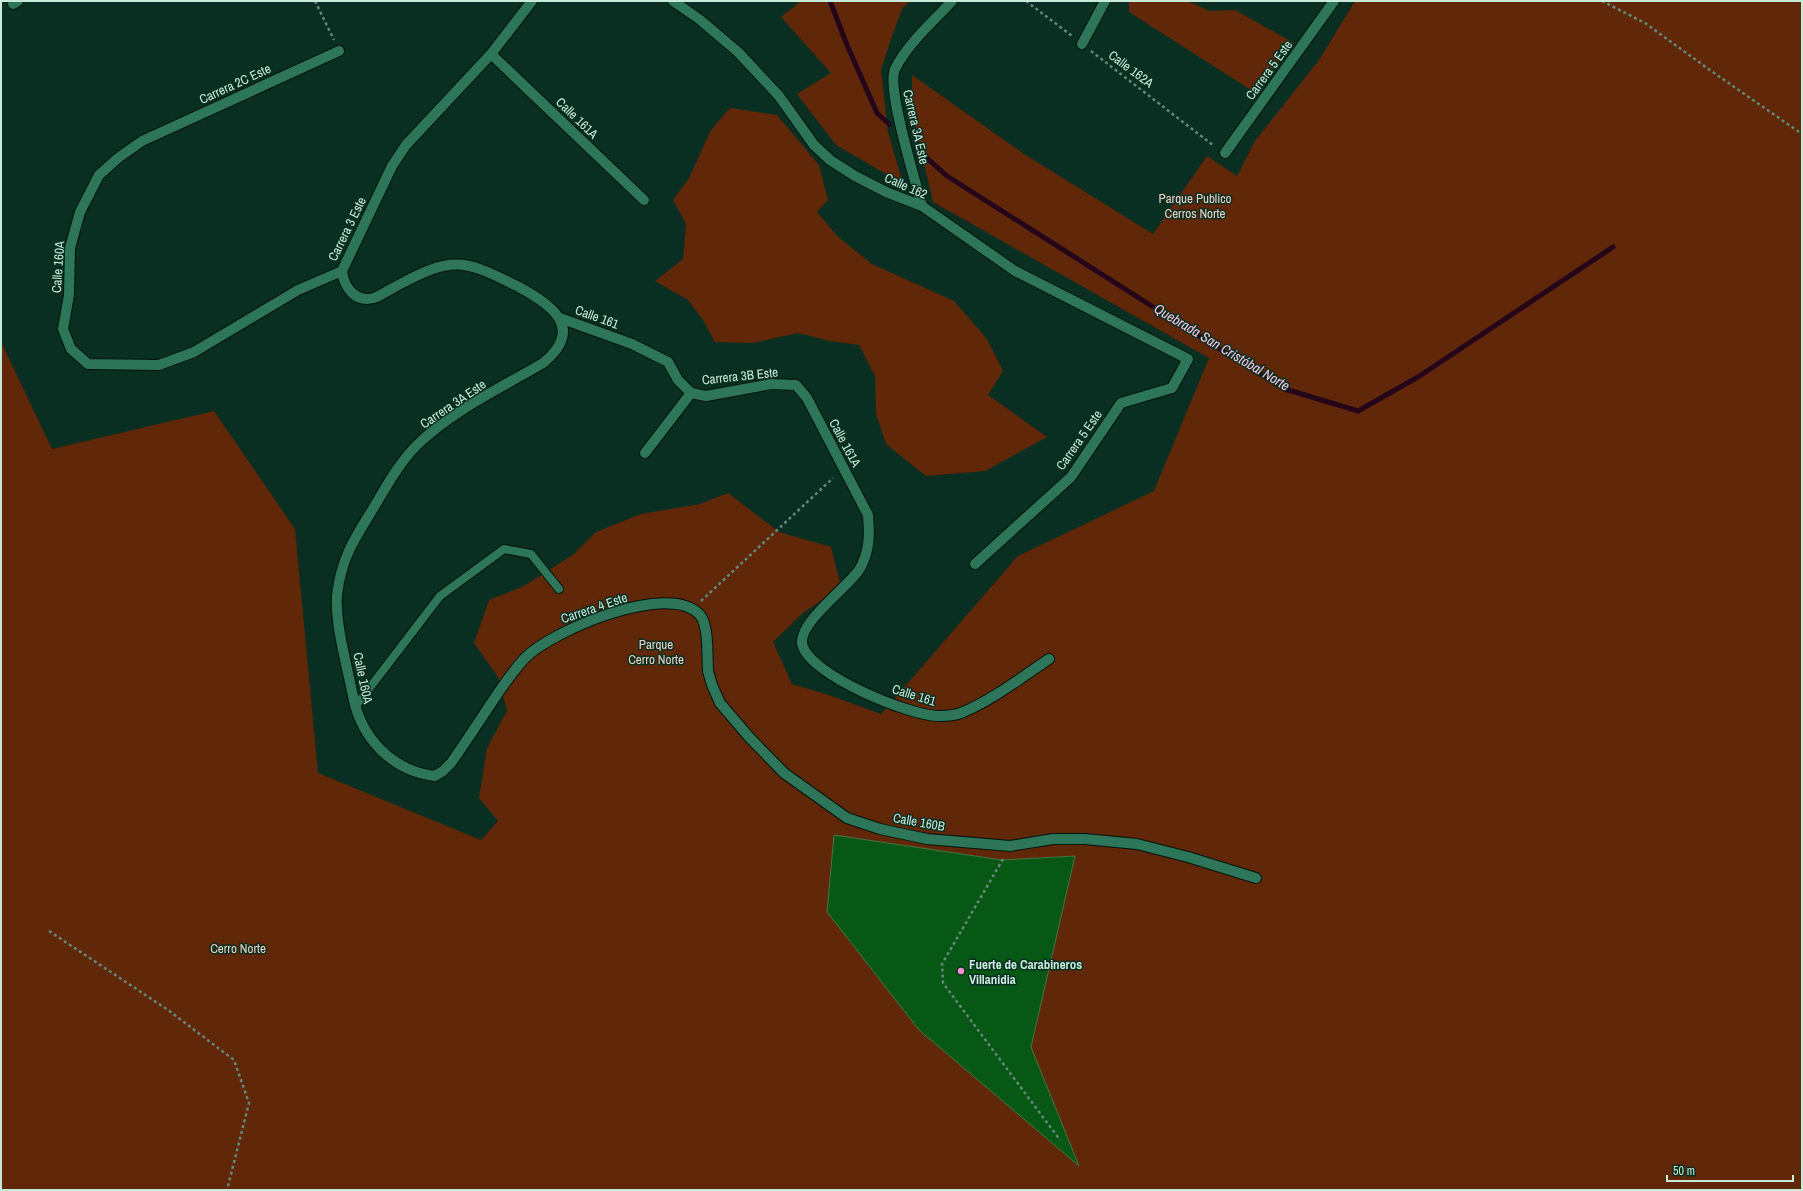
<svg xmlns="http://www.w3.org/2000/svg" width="1803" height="1191" font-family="'Archivo Narrow',sans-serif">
<rect width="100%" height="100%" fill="#082f21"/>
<!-- green -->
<g fill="#612709">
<path d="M801,1H909L902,9L891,39L881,70L888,132L903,184L836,145L797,94L831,73L781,17Z"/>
<path d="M1129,1H1188L1210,11L1235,10L1294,43L1254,92L1129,12Z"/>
<path d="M1355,1H1802V1190H1V342L52,449L214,411L295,529L318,773L481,840L498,821L479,798L487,748L507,711L498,677L474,643L489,600L524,586L574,554L596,532L641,514L700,504L728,493L779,532L831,547L841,587L803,613L773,642L792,684L826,694L881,714L1018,556L1154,491L1209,358L933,202L912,112V75L1024,154L1153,234L1207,156L1237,176L1255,141L1319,60Z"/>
<path d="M730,108L777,115L819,165L828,200L817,212L838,237L872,264L954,301L987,339L1003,371L988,395L1047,437L985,471L926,476L886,444L876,414L875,376L859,345L830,341L798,333L753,343L715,342L703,320L688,300L655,281L683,259L686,224L673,200L689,178L711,130Z"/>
</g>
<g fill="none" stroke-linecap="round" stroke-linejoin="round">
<!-- stream -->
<g stroke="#250519" stroke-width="5">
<path d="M830,1L847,45L877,113L889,124"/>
<path d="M920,152L947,176L1221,350L1285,389L1358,411L1418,377L1613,247"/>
</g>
</g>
<!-- building -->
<path fill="#075814" stroke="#477447" d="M834,835L1002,860L1075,856L1031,1047L1079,1166L919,1030L827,912Z"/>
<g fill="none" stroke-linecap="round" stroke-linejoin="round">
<defs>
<path id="lane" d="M355,707L440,596L504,549L531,554L559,589"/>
<g id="street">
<path d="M673,1L699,19L738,52L779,96L814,145L830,160L855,176L886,192L922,206L1015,271L1188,359L1172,388L1121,403L1071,477L975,564"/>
<path d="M13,4L18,1"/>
<path d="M1082,44L1105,1"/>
<path d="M339,51L142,141L118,158L99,175L80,212L70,248L69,295L63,329L71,349L88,364L159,365L194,352L298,290L342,271"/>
<path d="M491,54L644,200"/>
<path d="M1225,153L1334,1"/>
<path d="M922,206C916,183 886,87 895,69C908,43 933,22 952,1"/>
<path d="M560,318L632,344L668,362L678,380L691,393"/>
<path d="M691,393L706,396L771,384L796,385L807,398L868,515C869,529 870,543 865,557C863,563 859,571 855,575C842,591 800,623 802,643C806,674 912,717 940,716C946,716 955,715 961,713C991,701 1022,677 1049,659"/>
<path d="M645,453L691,393"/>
<path d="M708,671L712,685L720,703L749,737L784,773L847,818L880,829L927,839L1010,846L1053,839H1085L1137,844L1188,857L1256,878"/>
</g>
<path id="secondary" d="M532,1L491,54L406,145L392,166L342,271C344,287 355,303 374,298C380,296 387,291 393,288C414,277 438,262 464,265C483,268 500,278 517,286C551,304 586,328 543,363C501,388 453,410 417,445C398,464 385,489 371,512C353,541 341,560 337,595C335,624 347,666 353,696C361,738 392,771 435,776L443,771L451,763C465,743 478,723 492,702C502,687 512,672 525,658C551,631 670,580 700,615C709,626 707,656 708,671"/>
</defs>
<!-- lane casing -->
<use href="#lane" stroke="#01150c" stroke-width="10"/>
<!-- street casing -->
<use href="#street" stroke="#01150c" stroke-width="12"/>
<!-- secondary casing -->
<use href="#secondary" stroke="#01150c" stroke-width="12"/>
<!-- path -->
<g stroke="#638878" stroke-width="2.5" stroke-dasharray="3 3" stroke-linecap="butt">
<path d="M315,1L334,40"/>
<path d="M1026,1L1072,36"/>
<path d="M1602,1L1645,23L1707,68L1802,134"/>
<path d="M1091,51L1214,146"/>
<path d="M701,601L833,478"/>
<path d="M1003,859L942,964L943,983L1060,1140"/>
<path d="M49,931L168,1010L234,1060L249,1103L227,1190"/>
</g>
<!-- lane -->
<use href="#lane" stroke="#2d7659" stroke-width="8"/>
<!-- street -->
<use href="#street" stroke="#2d7659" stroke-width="10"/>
<!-- secondary -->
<use href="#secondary" stroke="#2d7659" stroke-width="10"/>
</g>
<!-- markers -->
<circle fill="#f790cd" stroke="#082f21" stroke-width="1.5" cx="961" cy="971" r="4"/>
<g text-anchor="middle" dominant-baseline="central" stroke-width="3" stroke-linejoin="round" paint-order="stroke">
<!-- street labels -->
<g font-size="13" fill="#c8ead9" stroke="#082f21">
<text transform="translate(1131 69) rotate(37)">Calle 162A</text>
<text transform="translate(1269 70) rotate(-54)">Carrera 5 Este</text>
<text transform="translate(235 84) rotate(-25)">Carrera 2C Este</text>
<text transform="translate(577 118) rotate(44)">Calle 161A</text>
<text transform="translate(916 127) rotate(77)">Carrera 3A Este</text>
<text transform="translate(906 186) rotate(24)">Calle 162</text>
<text transform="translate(347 229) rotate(-64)">Carrera 3 Este</text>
<text transform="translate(58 267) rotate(-86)">Calle 160A</text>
<text transform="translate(597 317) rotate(20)">Calle 161</text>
<text transform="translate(740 376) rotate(-6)">Carrera 3B Este</text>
<text transform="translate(453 404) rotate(-34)">Carrera 3A Este</text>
<text transform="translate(1079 440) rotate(-55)">Carrera 5 Este</text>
<text transform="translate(845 443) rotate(62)">Calle 161A</text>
<text transform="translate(594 608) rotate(-19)">Carrera 4 Este</text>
<text transform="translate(363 678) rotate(78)">Calle 160A</text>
<text transform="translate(914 695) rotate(17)">Calle 161</text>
<text transform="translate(919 822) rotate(10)">Calle 160B</text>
</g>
<!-- park labels -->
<g font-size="13" fill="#efd2c6" stroke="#082f21">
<text x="1195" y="198">Parque Publico<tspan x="1195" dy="15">Cerros Norte</tspan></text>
<text x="656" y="644">Parque<tspan x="656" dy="15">Cerro Norte</tspan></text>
<text x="238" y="948">Cerro Norte</text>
</g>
<!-- poi labels -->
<g font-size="13" font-weight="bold" fill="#c8ead9" stroke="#082f21" text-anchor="start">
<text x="969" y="964">Fuerte de Carabineros<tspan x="969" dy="15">Villanidia</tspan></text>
</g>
<!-- water labels -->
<g font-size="14" font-style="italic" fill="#fdc6e4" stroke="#082f21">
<text transform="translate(1222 347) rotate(31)">Quebrada San Cristóbal Norte</text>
</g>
</g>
<!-- border -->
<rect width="1803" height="1191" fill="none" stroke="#c8ead9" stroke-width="4"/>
<!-- scale -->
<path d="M1667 1175v6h126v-6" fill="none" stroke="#c8ead9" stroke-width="2"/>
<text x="1673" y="1175" font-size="12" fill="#c8ead9" stroke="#082f21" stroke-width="3" paint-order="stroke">50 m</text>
</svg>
